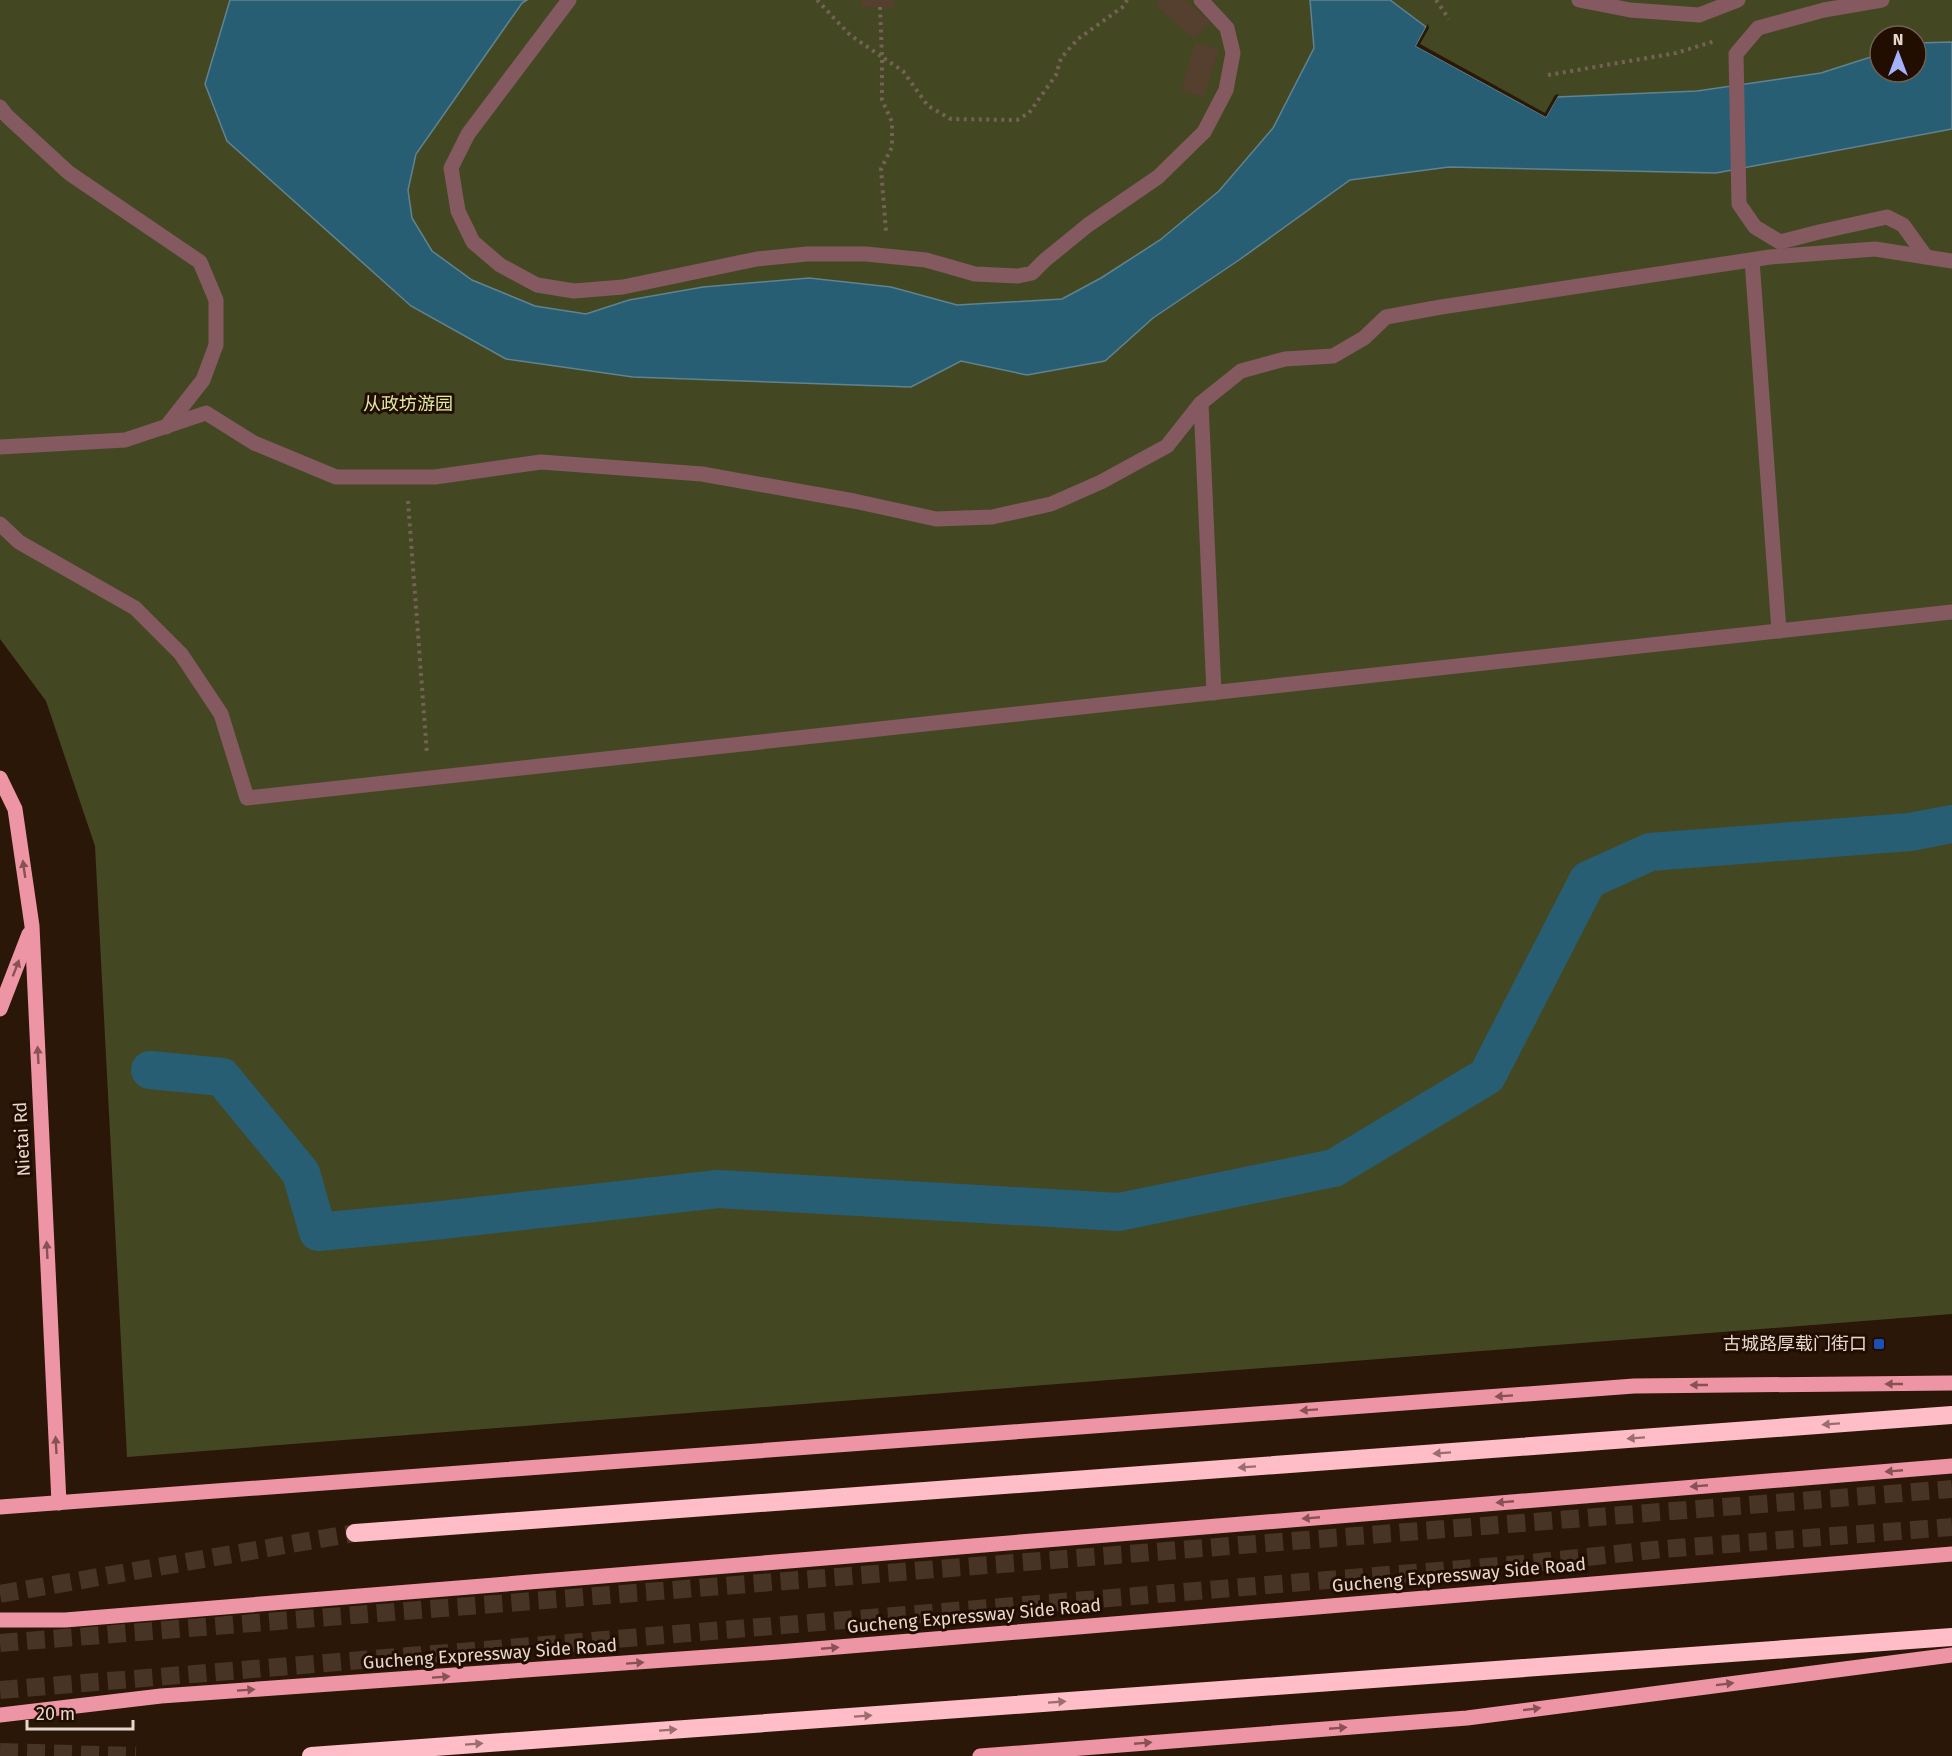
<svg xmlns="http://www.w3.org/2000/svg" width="1952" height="1756" font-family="'Fira Sans','Noto Sans SC',sans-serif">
<rect width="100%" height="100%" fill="#2b1707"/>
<!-- green -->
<path fill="#434823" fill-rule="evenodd" d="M0,0H1952V1314L127,1457L95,846L46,701L0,639ZM1880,36H1916V72H1880Z"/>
<!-- water -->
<path fill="#285e74" stroke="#61838f" stroke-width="1.5" d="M230,0H527L522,3L416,154L408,190L412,218L432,251L472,280L535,306L586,314L629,300L703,287L809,278L891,287L957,305L1062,299L1101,278L1160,240L1219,191L1273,128L1314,48L1310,0H1390L1426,27L1416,46L1546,117L1557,97L1697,91L1821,73L1880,54V72H1916V43L1952,42V129L1716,173L1449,167L1350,180L1239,260L1153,318L1105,361L1027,375L961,361L911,387L633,377L506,359L411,306L227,141L205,84Z"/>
<!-- pier -->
<path fill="#2b1707" d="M1428,24L1429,28L1420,44L1545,113L1555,95L1559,94L1546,117L1416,46Z"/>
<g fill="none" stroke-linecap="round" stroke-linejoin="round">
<!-- canal -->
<path stroke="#285e74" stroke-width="38" d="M150,1070L222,1077L301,1173L318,1232L433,1221L718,1189L1119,1212L1334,1168L1487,1076L1588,880L1650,852L1910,832L1952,824"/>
</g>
<!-- building -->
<g fill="#553f2e">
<path d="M862,0H894V8L862,7Z"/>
<path d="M1159,0H1185L1210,21L1195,39L1155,5Z"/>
<path d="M1195,43L1219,49L1204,97L1181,90Z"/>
</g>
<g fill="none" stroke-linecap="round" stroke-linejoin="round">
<!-- highway-tunnel -->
<g stroke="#473425" stroke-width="18" stroke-dasharray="18 9" stroke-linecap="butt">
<path d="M0,1594L355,1533"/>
<path d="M0,1643L1952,1489"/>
<path d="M0,1690L1521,1564L1663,1549L1952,1527"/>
<path d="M0,1752L136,1756"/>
</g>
<!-- path -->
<g stroke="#746254" stroke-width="4" stroke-dasharray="3 4.5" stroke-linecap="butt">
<path d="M817,0L850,35L882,57V100L892,122V147L881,169L886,231"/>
<path d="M1436,0L1449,19"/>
<path d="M880,7L882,57L903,71L928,106L951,119L1017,120L1029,113L1056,75L1061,58L1078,39L1124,6L1127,0"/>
<path d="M1548,75L1676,53L1715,41"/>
<path d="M408,501L427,754"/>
</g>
<!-- minor -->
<g stroke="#845960" stroke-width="15">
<path d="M569,0L468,134L451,168L458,211L473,242L500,265L537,285L574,291L623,287L757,259L807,254H866L926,260L975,274L1018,276L1032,273L1045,260L1088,225L1158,177L1204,132L1226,90L1233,53L1227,28L1201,0"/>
<path d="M1579,0L1630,10L1699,15L1738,0"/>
<path d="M1882,0L1824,10L1758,28L1736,54L1739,204L1755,227L1780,242L1819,232L1887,217L1903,225L1926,257"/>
<path d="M0,107L7,116L69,173L200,262L216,300V345L203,380L166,427"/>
<path d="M1752,260L1779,631"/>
<path d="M1201,403L1214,693"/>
<path d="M0,447L125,440L206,413L254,443L336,477H435L541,462L702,474L854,501L936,519L992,517L1051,504L1101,482L1167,446L1201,403L1241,371L1285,359L1333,356L1364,338L1386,317L1441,307L1770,257L1875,249L1952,261"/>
<path d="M0,524L19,542L135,608L181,654L221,714L247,798L1952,612"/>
</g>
<!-- major -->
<g stroke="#ee95a5" stroke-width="15">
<path d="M0,778L15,809L32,926L59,1503"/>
<path d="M0,1009L29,934"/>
<path d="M0,1507L1634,1386L1952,1383"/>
<path d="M0,1620H65L1952,1466"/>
<path d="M0,1715L161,1696L778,1652L1952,1554"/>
<path d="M980,1756L1467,1718L1952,1655"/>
</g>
<!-- highway -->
<g stroke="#febdc7" stroke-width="18">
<path d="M355,1533L1952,1415"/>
<path d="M311,1756L1952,1637"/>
</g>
</g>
<!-- one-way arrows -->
<defs><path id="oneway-solid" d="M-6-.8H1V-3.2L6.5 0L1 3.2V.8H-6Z" transform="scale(1.5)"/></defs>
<g fill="#885253">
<use href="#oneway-solid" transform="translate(24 869) rotate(-98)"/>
<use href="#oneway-solid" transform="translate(16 968) rotate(-69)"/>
<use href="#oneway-solid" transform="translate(38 1055) rotate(-93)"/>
<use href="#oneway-solid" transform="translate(47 1250) rotate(-93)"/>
<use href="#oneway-solid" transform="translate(1894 1384) rotate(180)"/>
<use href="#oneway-solid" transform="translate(1699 1385) rotate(180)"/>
<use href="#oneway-solid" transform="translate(1504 1396) rotate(176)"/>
<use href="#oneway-solid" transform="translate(1309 1410) rotate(176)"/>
<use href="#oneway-solid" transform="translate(56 1445) rotate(-93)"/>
<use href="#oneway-solid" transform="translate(1894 1471) rotate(175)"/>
<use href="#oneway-solid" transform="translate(1699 1486) rotate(175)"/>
<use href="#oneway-solid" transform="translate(1505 1502) rotate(175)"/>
<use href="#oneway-solid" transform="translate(1311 1518) rotate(175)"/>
<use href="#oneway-solid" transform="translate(830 1648) rotate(-5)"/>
<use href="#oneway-solid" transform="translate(635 1663) rotate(-4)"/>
<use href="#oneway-solid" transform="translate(441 1677) rotate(-4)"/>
<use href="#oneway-solid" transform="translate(1725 1684) rotate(-7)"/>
<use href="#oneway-solid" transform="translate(246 1690) rotate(-4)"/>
<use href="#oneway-solid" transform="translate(1532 1709) rotate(-7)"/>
<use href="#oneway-solid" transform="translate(1338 1728) rotate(-5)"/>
<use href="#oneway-solid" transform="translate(1143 1743) rotate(-5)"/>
</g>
<g fill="#9b6e6e">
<use href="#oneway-solid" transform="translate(1831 1424) rotate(176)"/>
<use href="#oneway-solid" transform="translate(1636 1438) rotate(176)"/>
<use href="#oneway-solid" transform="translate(1442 1453) rotate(176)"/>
<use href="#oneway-solid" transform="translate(1247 1467) rotate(176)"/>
<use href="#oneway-solid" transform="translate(1057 1702) rotate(-4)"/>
<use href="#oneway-solid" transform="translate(863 1716) rotate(-4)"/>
<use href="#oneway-solid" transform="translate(668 1730) rotate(-4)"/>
<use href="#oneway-solid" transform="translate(474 1744) rotate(-4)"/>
</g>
<!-- markers -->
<rect fill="#1a4fb4" stroke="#210e01" stroke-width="2" x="1873" y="1338" width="12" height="12" rx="3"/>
<g text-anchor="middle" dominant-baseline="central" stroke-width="6" stroke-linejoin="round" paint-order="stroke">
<!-- park labels -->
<g font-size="18" fill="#deea9f" stroke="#210e01">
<text x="408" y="404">从政坊游园</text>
</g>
<!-- street labels -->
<g font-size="18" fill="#e6d8ce" stroke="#210e01">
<text transform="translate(22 1139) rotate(-93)">Nietai Rd</text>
<text transform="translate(1459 1575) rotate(-5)">Gucheng Expressway Side Road</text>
<text transform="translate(974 1616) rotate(-5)">Gucheng Expressway Side Road</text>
<text transform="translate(490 1654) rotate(-4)">Gucheng Expressway Side Road</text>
</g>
<!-- poi labels -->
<g font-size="18" fill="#e6d8ce" stroke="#210e01" text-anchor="end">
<text x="1867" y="1344">古城路厚载门街口</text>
</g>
</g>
<!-- north arrow -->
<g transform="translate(1898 54)"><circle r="28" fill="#210e01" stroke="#705f53" stroke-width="1.5"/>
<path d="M0-4.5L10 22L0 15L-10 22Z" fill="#a5b1fc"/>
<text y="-9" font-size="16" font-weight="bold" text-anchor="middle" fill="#e6d8ce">N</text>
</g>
<!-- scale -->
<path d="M27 1720v9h106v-9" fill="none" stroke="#e6d8ce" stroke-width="3"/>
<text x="36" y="1720" font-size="18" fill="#e6d8ce" stroke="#210e01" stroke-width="4.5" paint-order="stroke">20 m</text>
</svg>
